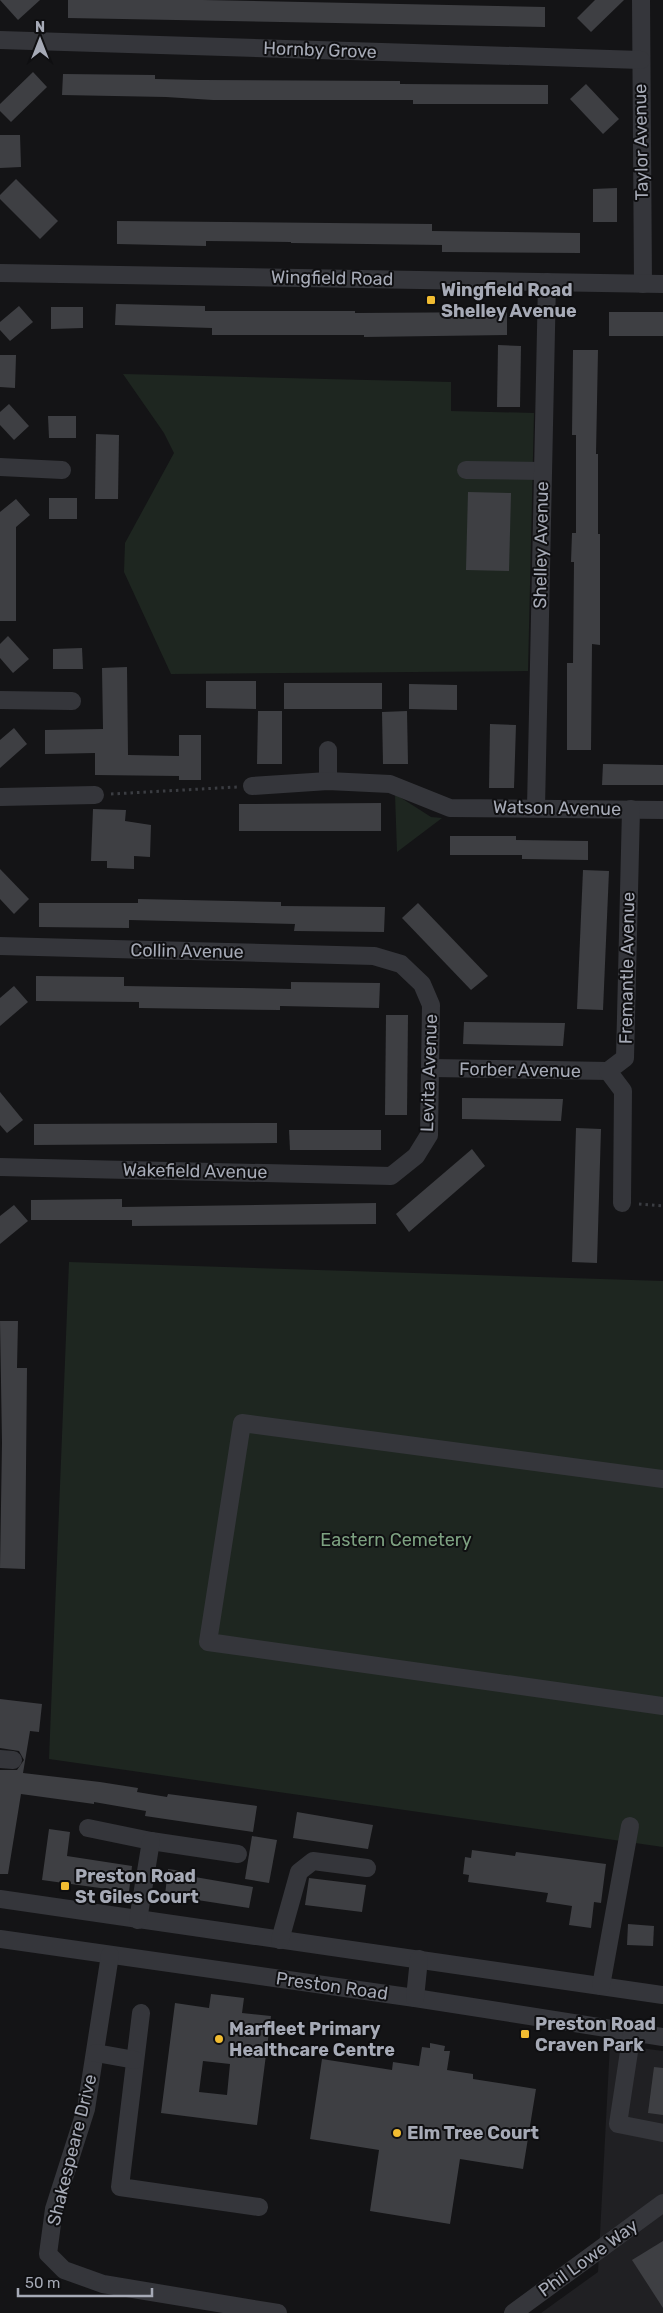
<svg xmlns="http://www.w3.org/2000/svg" width="663" height="2313" font-family="Rubik,sans-serif">
<rect width="100%" height="100%" fill="#141416"/>
<!-- built -->
<path fill="#202023" d="M610,2044L663,2051V2313H541L598,2272Z"/>
<!-- green -->
<g fill="#1e2620">
<path d="M123,374L451,382V411L534,413L528,671L171,674L124,572L125,543L174,453L164,433Z"/>
<path d="M395,794L431,817L442,818L397,852Z"/>
<path d="M69,1262L663,1281V1847L49,1759Z"/>
</g>
<!-- building -->
<g fill="#3e3f43" fill-rule="evenodd">
<path d="M0,0H40L18,20Z"/>
<path d="M68,0H203L545,7V27L68,18Z"/>
<path d="M595,0H624L591,32L577,18Z"/>
<path d="M33,72L47,87L11,122L0,111V104Z"/>
<path d="M63,74L155,75V79L201,80L400,81V84L548,85V104H413V100H213L166,97L62,95Z"/>
<path d="M586,84L619,119L603,134L570,99Z"/>
<path d="M0,135H20L21,167L0,168Z"/>
<path d="M16,179L58,221L40,239L0,199V195Z"/>
<path d="M617,188V222H593V189Z"/>
<path d="M117,221L432,224V231L580,233V253L442,252V245L291,243V242L206,241V246L117,244Z"/>
<path d="M116,304L205,306V311H355V313L507,312V335L364,337V335H212V328L115,325Z"/>
<path d="M19,306L33,322L10,341L0,330V322Z"/>
<path d="M51,307H83V328L51,329Z"/>
<rect x="609" y="312" width="54" height="24"/>
<path d="M498,345L521,346L520,407H497Z"/>
<path d="M573,350H598L596,454H598V534H600V645L592,644L591,750H567V663H573L574,562H571L572,533H576V435H572Z"/>
<path d="M0,355H16L15,388L0,387Z"/>
<path d="M9,404L29,426L14,440L0,425V412Z"/>
<path d="M48,416H76V438H49Z"/>
<path d="M96,434L119,435L118,499H95Z"/>
<path d="M468,492L511,493L509,571L466,570Z"/>
<rect x="49" y="498" width="28" height="21"/>
<path d="M16,499L30,515L16,527V621H0V512Z"/>
<path d="M8,636L29,659L13,673L0,658V644Z"/>
<path d="M82,648L83,669H53V649Z"/>
<path d="M127,667L128,755L179,756V735H201V780H179V776L95,775V753L45,754V730L103,729L102,668Z"/>
<path d="M206,681H256V709L206,708Z"/>
<rect x="284" y="683" width="98" height="26"/>
<path d="M409,684L457,685V710L409,709Z"/>
<path d="M258,711H282V764H257Z"/>
<path d="M407,711L408,764H383L382,712Z"/>
<path d="M490,724L516,725L514,788H489Z"/>
<path d="M14,728L27,744L0,768V740Z"/>
<path d="M603,764L663,765V785H602Z"/>
<path d="M381,803V831H239V804Z"/>
<path d="M93,809L126,810L125,821L151,825L150,857L134,856V869L107,868V861H91Z"/>
<path d="M450,836H516V840L588,841V860L522,859V855H450Z"/>
<path d="M0,869L29,899L14,914L0,899Z"/>
<path d="M583,870L609,871L603,1010L577,1009Z"/>
<path d="M138,899L281,902V906L385,907L384,932L294,931L295,924L129,920V928L39,927V903H138Z"/>
<path d="M418,903L488,976L471,990L402,918Z"/>
<path d="M36,976L124,977V986L291,989V982L380,983L379,1008L280,1006V1010L139,1008V1002L36,1001Z"/>
<path d="M14,986L28,1002L0,1026V998Z"/>
<path d="M386,1015H408L407,1115H385Z"/>
<path d="M464,1022L565,1023L563,1046L463,1044Z"/>
<path d="M0,1092L23,1120L7,1133L0,1125Z"/>
<path d="M462,1098L563,1099L561,1121L462,1119Z"/>
<path d="M277,1123V1143L34,1145V1124Z"/>
<path d="M576,1128L601,1129L597,1263L572,1262Z"/>
<path d="M289,1130H381V1150H290Z"/>
<path d="M472,1149L485,1166L409,1232L396,1214Z"/>
<path d="M122,1199V1207L376,1203V1224L132,1226V1220H31V1200Z"/>
<path d="M14,1205L28,1221L0,1244V1216Z"/>
<path d="M0,1321H18L17,1368H27L25,1569L0,1568L2,1443Z"/>
<path d="M0,1699L42,1704L39,1732L30,1731L23,1773L100,1782L138,1788L137,1792L167,1797L168,1794L257,1806L253,1832L145,1816L146,1811L94,1802V1804L21,1794L8,1874H0V1770H17L24,1760L19,1751L0,1748Z"/>
<path d="M297,1812L373,1825L368,1849L293,1838Z"/>
<path d="M49,1829L70,1832L67,1856L132,1866L129,1892L42,1880Z"/>
<path d="M252,1836L277,1840L269,1883L245,1879Z"/>
<path d="M472,1850L515,1856L516,1852L606,1864L601,1903L594,1902L591,1928L569,1925L572,1906L546,1902L548,1893L468,1882L469,1875L463,1874L465,1857L471,1858Z"/>
<path d="M168,1869L190,1872L189,1876L253,1887L249,1908L165,1895Z"/>
<path d="M309,1878L366,1885L362,1912L305,1905Z"/>
<path d="M628,1924L654,1926L653,1946L627,1945Z"/>
<path d="M211,1994L244,1998L242,2013L271,2016L257,2125L161,2113L175,2003L209,2008ZM203,2061L230,2064L227,2095L199,2092Z"/>
<path d="M430,2043L445,2046L444,2051H450L447,2070L473,2074V2079L536,2089L523,2169L460,2159L450,2224L370,2211L379,2150L310,2139L322,2059L392,2070L393,2062L419,2066L422,2047L430,2048Z"/>
<path d="M654,2067L663,2068V2115L648,2113Z"/>
<path d="M663,2241V2308L632,2260Z"/>
</g>
<g fill="none" stroke-linecap="round" stroke-linejoin="round">
<!-- path -->
<g stroke="#3b3d42" stroke-width="3" stroke-dasharray="2.5 4" stroke-linecap="butt">
<path d="M111,794L237,787"/>
<path d="M639,1204L663,1206"/>
</g>
<!-- minor -->
<g stroke="#35363b" stroke-width="18">
<path d="M641,0L643,284"/>
<path d="M0,40L641,60"/>
<path d="M0,273L663,284"/>
<path d="M0,467L62,470"/>
<path d="M466,470L543,471"/>
<path d="M0,700L72,701"/>
<path d="M328,750V781"/>
<path d="M252,786L328,781L390,784L450,808L663,810"/>
<path d="M0,797L95,795"/>
<path d="M536,808L547,282"/>
<path d="M0,946L374,956L401,964L422,984L431,1005L429,1135L416,1156L391,1176L0,1167"/>
<path d="M432,1068L608,1071"/>
<path d="M622,1203L623,1091L608,1071L625,1058L631,809"/>
<path d="M663,1479L242,1423L208,1642L663,1706"/>
<path d="M0,1759L13,1760"/>
<path d="M88,1828L151,1841L238,1854"/>
<path d="M0,1899L663,1995"/>
<path d="M138,1920L151,1841"/>
<path d="M0,1939L415,1998L663,2037"/>
<path d="M280,1940L299,1872L313,1861L367,1868"/>
<path d="M110,1955L86,2109L54,2209L48,2254L64,2270L103,2284L278,2313"/>
<path d="M601,1986L630,1826"/>
<path d="M415,1998L419,1959"/>
<path d="M141,2013L120,2187L259,2207"/>
<path d="M632,2032L618,2124L663,2133"/>
<path d="M96,2053L135,2060"/>
<path d="M513,2313L663,2203"/>
</g>
</g>
<!-- markers -->
<g fill="#f1bc31" stroke="#0f0f11" stroke-width="2">
<rect x="426" y="295" width="10" height="10" rx="2.5"/>
<rect x="60" y="1881" width="10" height="10" rx="2.5"/>
<rect x="520" y="2029" width="10" height="10" rx="2.5"/>
<circle cx="219" cy="2039" r="5"/>
<circle cx="397" cy="2133" r="5"/>
</g>
<g text-anchor="middle" dominant-baseline="central" stroke-width="4" stroke-linejoin="round" paint-order="stroke">
<!-- street labels -->
<g font-size="18" fill="#a6aab6" stroke="#0f0f11">
<text transform="translate(320 50) rotate(2)">Hornby Grove</text>
<text transform="translate(641 142) rotate(-91)">Taylor Avenue</text>
<text transform="translate(332 278) rotate(1)">Wingfield Road</text>
<text transform="translate(541 545) rotate(-89)">Shelley Avenue</text>
<text transform="translate(557 808) rotate(1)">Watson Avenue</text>
<text transform="translate(187 951) rotate(1)">Collin Avenue</text>
<text transform="translate(627 968) rotate(-89)">Fremantle Avenue</text>
<text transform="translate(520 1070) rotate(1)">Forber Avenue</text>
<text transform="translate(429 1073) rotate(-88)">Levita Avenue</text>
<text transform="translate(195 1171) rotate(1)">Wakefield Avenue</text>
<text transform="translate(332 1986) rotate(8)">Preston Road</text>
<text transform="translate(72 2150) rotate(-76)">Shakespeare Drive</text>
<text transform="translate(588 2258) rotate(-36)">Phil Lowe Way</text>
</g>
<!-- poi labels -->
<g font-size="18" font-weight="bold" fill="#a6aab6" stroke="#0f0f11" text-anchor="start">
<text x="441" y="290">Wingfield Road<tspan x="441" dy="21">Shelley Avenue</tspan></text>
<text x="75" y="1876">Preston Road<tspan x="75" dy="21">St Giles Court</tspan></text>
<text x="535" y="2024">Preston Road<tspan x="535" dy="21">Craven Park</tspan></text>
<text x="229" y="2029">Marfleet Primary<tspan x="229" dy="21">Healthcare Centre</tspan></text>
<text x="407" y="2133">Elm Tree Court</text>
</g>
<!-- park labels -->
<g font-size="18" fill="#7da181" stroke="#0f0f11">
<text x="396" y="1540">Eastern Cemetery</text>
</g>
</g>
<!-- north arrow -->
<g transform="translate(40 40)" stroke="#0f0f11" stroke-width="4" paint-order="stroke">
<path d="M0-4L9 19L0 12L-9 19Z" fill="#a6aab6"/>
<text y="-8" font-size="14" font-weight="bold" text-anchor="middle" fill="#a6aab6">N</text>
</g>
<!-- scale -->
<path d="M18 2288v8h134v-8" fill="none" stroke="#a6aab6" stroke-width="2.5"/>
<text x="25" y="2288" font-size="15" fill="#a6aab6" stroke="#0f0f11" stroke-width="4" paint-order="stroke">50 m</text>
</svg>
